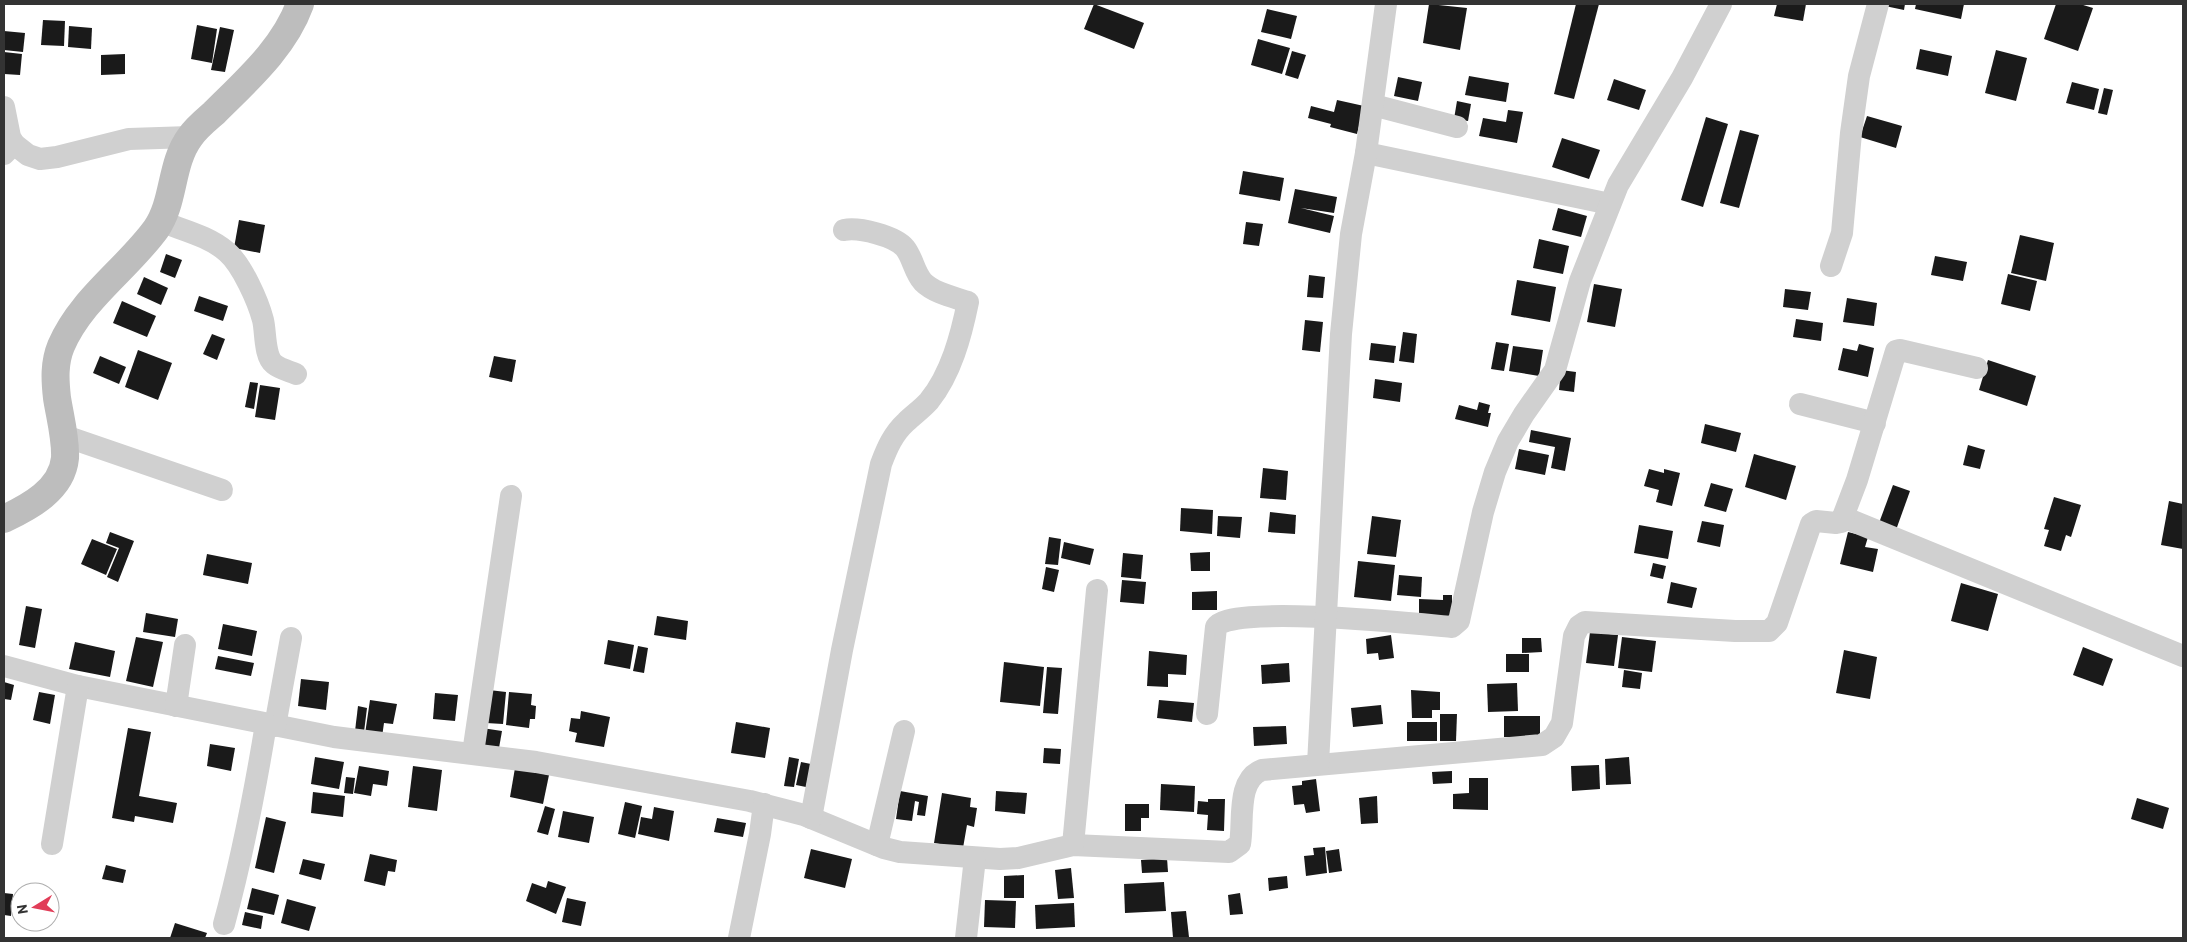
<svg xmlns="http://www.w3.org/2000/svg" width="2187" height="942" font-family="Barlow,sans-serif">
<rect width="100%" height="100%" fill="#fff"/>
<!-- building -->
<g fill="#1a1a1a">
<path d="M1094,4L1144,23L1134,49L1084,29Z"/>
<path d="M1429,4L1467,8L1460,50L1423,43Z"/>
<path d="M1576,4H1599L1574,99L1554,94Z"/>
<path d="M1777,4H1806L1803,21L1774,16Z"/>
<path d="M1885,4H1905L1904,10L1885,6Z"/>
<path d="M1916,4H1964L1961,19L1915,9Z"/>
<path d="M2056,4H2080L2093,8L2078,51L2044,39Z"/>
<path d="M1267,9L1297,16L1291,39L1261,32Z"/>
<path d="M43,20L65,21L64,46L41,45Z"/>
<path d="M197,25L217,29L212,63L191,59Z"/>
<path d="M69,26L92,28L91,49L68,47Z"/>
<path d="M220,27L234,30L225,72L211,70Z"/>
<path d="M4,31L25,33L23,52L4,50Z"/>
<path d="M1258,39L1290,48L1282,74L1251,65Z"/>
<path d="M1920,49L1952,56L1948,76L1916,69Z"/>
<path d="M1996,50L2027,58L2016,101L1985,93Z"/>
<path d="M1292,51L1306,55L1298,79L1285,75Z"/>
<path d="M4,52L22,54L20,75L4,74Z"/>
<path d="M125,54V74L101,75V55Z"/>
<path d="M1469,76L1509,83L1506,102L1465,95Z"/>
<path d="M1398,77L1422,82L1418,101L1394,96Z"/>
<path d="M1614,79L1646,90L1639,110L1607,100Z"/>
<path d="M2072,82L2099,89L2094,110L2066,103Z"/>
<path d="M2104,88L2113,90L2107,115L2098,113Z"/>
<path d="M1337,100L1364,106L1357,134L1330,127L1331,124L1308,118L1311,106L1334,112Z"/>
<path d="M1457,101L1471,104L1468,121L1454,119Z"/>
<path d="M1508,110L1523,112L1517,143L1479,136L1483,118L1506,122Z"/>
<path d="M1867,116L1902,126L1896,148L1860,137Z"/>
<path d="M1706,117L1728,124L1703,207L1681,200Z"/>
<path d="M1740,130L1759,135L1739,208L1720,203Z"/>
<path d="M1562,138L1600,150L1589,179L1552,167Z"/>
<path d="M1243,171L1284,178L1280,201L1239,194Z"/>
<path d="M1295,189L1337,197L1334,213L1301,208L1334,216L1330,233L1288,223Z"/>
<path d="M1558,208L1587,216L1581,237L1552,230Z"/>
<path d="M239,220L265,225L260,253L234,248Z"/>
<path d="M1246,222L1263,224L1259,246L1243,244Z"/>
<path d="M2020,235L2054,243L2046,281L2011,273Z"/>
<path d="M1539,239L1569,246L1563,274L1533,268Z"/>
<path d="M166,254L182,260L175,278L160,272Z"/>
<path d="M1935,256L1967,262L1963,281L1931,275Z"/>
<path d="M2008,274L2037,281L2030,311L2001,304Z"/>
<path d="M1309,275L1325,277L1323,298L1307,297Z"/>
<path d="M144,277L168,288L161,305L137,294Z"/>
<path d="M1517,280L1556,287L1550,322L1511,315Z"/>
<path d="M1594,284L1622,289L1615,327L1587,322Z"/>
<path d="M1785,289L1811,292L1808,310L1783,307Z"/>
<path d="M199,296L228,306L223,321L194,311Z"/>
<path d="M1847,298L1877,303L1874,326L1843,322Z"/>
<path d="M122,301L156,316L147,337L113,323Z"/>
<path d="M1796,319L1823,323L1821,341L1793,337Z"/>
<path d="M1305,320L1323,322L1320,352L1302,350Z"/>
<path d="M1403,332L1417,334L1414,363L1399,361Z"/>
<path d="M212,334L225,339L217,360L203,354Z"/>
<path d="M1496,342L1509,344L1504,371L1491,369Z"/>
<path d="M1371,343L1396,346L1394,363L1369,360Z"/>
<path d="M1859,344L1874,348L1868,377L1838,370L1843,348L1857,351Z"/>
<path d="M1513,346L1543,350L1539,376L1509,371Z"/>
<path d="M138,350L172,363L158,400L125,387Z"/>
<path d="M100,356L126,367L119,384L93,373Z"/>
<path d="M494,356L516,360L512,382L489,377Z"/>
<path d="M1988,360L2036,376L2027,406L1979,390Z"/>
<path d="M1561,370L1576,372L1574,392L1559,390Z"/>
<path d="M1375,379L1402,383L1400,402L1373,398Z"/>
<path d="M250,382L258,383L254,409L245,407Z"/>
<path d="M260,385L280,388L275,420L255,417Z"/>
<path d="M1479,402L1490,405L1488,413H1491L1488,427L1455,419L1459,405L1477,410Z"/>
<path d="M1705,424L1741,433L1736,452L1701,443Z"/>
<path d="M1531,430L1571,438L1565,471L1551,468L1555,447L1529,442Z"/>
<path d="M1968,445L1985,450L1980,469L1963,465Z"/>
<path d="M1519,449L1549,455L1545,475L1515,469Z"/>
<path d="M1754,454L1796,466L1786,500L1745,487Z"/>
<path d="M1263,468L1288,471L1286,500L1260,498Z"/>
<path d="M1649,469L1664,473V469L1680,473L1672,506L1656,502L1659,490L1644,486Z"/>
<path d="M1711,483L1733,489L1726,512L1704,506Z"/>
<path d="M1893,485L1910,491L1896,530L1879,523Z"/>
<path d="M2054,497L2081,505L2071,537L2066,535L2061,551L2044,546L2049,530L2044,529Z"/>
<path d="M2169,501L2183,504V549L2161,545Z"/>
<path d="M1181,508L1213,510L1212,534L1180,531Z"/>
<path d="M1270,512L1296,515L1295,534L1268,532Z"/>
<path d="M1218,516L1242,517L1240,538L1217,536Z"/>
<path d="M1372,516L1401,520L1396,557L1367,554Z"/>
<path d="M1702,521L1724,525L1720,547L1697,542Z"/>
<path d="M1639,525L1673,531L1668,559L1634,553Z"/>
<path d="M110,532L134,541L118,582L107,577L119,548L106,543Z"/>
<path d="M1848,532L1868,537L1865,547L1878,549L1873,572L1840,564Z"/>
<path d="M1049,537L1061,539L1058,565L1045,564Z"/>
<path d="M92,539L117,549L106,575L81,564Z"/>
<path d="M1064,542L1094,549L1090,565L1061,558Z"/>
<path d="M1210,552V571H1191L1190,553Z"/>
<path d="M1123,553L1143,555L1141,579L1121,577Z"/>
<path d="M207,554L252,563L248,584L203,575Z"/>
<path d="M1358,561L1395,565L1391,601L1354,597Z"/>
<path d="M1653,563L1666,566L1663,579L1650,576Z"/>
<path d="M1046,567L1059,570L1054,592L1042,589Z"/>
<path d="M1399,575L1422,577L1421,597L1397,595Z"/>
<path d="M1122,580L1146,582L1144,604L1120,602Z"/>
<path d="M1671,582L1697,588L1692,608L1667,603Z"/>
<path d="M1961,583L1998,594L1988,631L1951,621Z"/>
<path d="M1217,591V610H1192V592Z"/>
<path d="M1443,595H1452V621L1419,616V599L1443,600Z"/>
<path d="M26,606L42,609L35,648L19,645Z"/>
<path d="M146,613L178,619L175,637L143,632Z"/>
<path d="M657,616L688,621L686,640L654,635Z"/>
<path d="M223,624L257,631L252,656L218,649Z"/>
<path d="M1590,632L1618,635L1614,666L1586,663Z"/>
<path d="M1391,635L1394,658L1379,660L1378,653L1367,654L1366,639Z"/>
<path d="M136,637L163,642L153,687L126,681Z"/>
<path d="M1622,637L1656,641L1652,672L1618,668Z"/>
<path d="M1522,638H1541L1542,652L1522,653Z"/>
<path d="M608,640L634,645L630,669L604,664Z"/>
<path d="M75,642L115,651L110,677L69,669Z"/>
<path d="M638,646L648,648L644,673L633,671Z"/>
<path d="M2083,647L2113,659L2103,686L2073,675Z"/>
<path d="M1844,650L1877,657L1870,699L1836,693Z"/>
<path d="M1149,651L1187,655L1186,675L1168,674V687L1147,686Z"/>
<rect x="1506" y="654" width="23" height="18"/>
<path d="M218,656L254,663L251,676L215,669Z"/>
<path d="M1004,662L1044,667L1040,706L1000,702Z"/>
<path d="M1289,663L1290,682L1262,684L1261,665Z"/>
<path d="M1047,667L1062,668L1058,714L1043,713Z"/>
<path d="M1624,670L1642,673L1640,689L1622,687Z"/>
<path d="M301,679L329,682L326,710L298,706Z"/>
<path d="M4,682L14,685L11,700L4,699Z"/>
<path d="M1517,683L1518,711L1488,712L1487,684Z"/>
<path d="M489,690L506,692L503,724L486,723Z"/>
<path d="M1411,690L1440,692V710H1432V718H1412Z"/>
<path d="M39,692L55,695L50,724L33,720Z"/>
<path d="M509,692L532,694L531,705L536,706L535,719H530L529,728L506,725Z"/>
<path d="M435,693L458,695L455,721L433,719Z"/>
<path d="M370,700L397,704L393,724L384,723L382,737L365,734Z"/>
<path d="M1159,700L1194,703L1192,722L1157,718Z"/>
<path d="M1381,705L1383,724L1353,727L1351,708Z"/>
<path d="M358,706L367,708L364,732L355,731Z"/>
<path d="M581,711L610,717L604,747L575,742L577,733L569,731L571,718L580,719Z"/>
<path d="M1440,714H1457L1456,741H1440Z"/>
<rect x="1504" y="716" width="36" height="21"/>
<path d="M736,722L770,728L765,758L731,753Z"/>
<rect x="1407" y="722" width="30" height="19"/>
<path d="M1286,726L1287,744L1254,746L1253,727Z"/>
<path d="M128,728L151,732L139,796L177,803L173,823L135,816L134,822L112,818Z"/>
<path d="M482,728L502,731L499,748L479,744Z"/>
<path d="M210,744L235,748L231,771L207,766Z"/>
<path d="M1044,748L1061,749L1060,764L1043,763Z"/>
<path d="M315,757L344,762L339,789L311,784Z"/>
<path d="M789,757L799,759L794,787L784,786Z"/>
<path d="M1629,757L1631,784L1606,785L1605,759Z"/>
<path d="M801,762L811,764L806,787L796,785Z"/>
<path d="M1599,765L1600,789L1572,791L1571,766Z"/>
<path d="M359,766L389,771L387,786L373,784L371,796L354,793Z"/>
<path d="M413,766L442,770L437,811L408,807Z"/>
<path d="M515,768L549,775L543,804L510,797Z"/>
<path d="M1452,771V783L1433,784L1432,772Z"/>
<path d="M346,777L355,778L353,794L344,793Z"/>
<path d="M1469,778H1488V810L1453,809V794L1469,793Z"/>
<path d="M1316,779L1320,811L1306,813L1304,804L1294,805L1292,786L1302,785V781Z"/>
<path d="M1161,784L1195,786L1194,812L1160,810Z"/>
<path d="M900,791L928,796L925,816L917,815L919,802L915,801L912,821L896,819Z"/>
<path d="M996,791L1027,793L1025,814L995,811Z"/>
<path d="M313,792L345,796L343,817L311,813Z"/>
<path d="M942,793L971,798L970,807L977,808L974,827L967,825L963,848L934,843Z"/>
<path d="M1377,796L1378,823L1361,824L1359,798Z"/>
<path d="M2137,798L2169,808L2163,829L2131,819Z"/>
<path d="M1208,799H1225L1224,831L1207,830L1208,815L1197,814L1198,801L1208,802Z"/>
<path d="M625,802L642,806L635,838L618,834Z"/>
<path d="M1125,804H1149V818H1141V831H1125Z"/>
<path d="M545,806L555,809L548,835L537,832Z"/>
<path d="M654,807L674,811L669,841L638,834L641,817L652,819Z"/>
<path d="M563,811L594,817L589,843L558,837Z"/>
<path d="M266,817L286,822L274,873L255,868Z"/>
<path d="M717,818L746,823L743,837L714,832Z"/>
<path d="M1325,847L1327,873L1306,876L1304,856L1314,855L1313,848Z"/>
<path d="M811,849L852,859L845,888L804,878Z"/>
<path d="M1339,849L1342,871L1329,873L1326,851Z"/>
<path d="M370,854L397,860L395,872L388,871L385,886L364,881Z"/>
<path d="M1167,858L1168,872L1142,873L1141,860Z"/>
<path d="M303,859L325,864L321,880L299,874Z"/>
<path d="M106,865L126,870L123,883L102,879Z"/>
<path d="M1071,868L1074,898L1058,899L1055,870Z"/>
<path d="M1024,875V898H1004V876Z"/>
<path d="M1287,876L1288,888L1269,891L1268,878Z"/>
<path d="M548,881L566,887L556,914L526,901L532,883L546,888Z"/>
<path d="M1164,882L1166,911L1125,913L1124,884Z"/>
<path d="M252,888L279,895L274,915L247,909Z"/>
<path d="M4,893L13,894L11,916L4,915Z"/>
<path d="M1240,893L1243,914L1230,915L1228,895Z"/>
<path d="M567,898L586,902L581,926L562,922Z"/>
<path d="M287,899L316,907L309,931L281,923Z"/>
<path d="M985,900L1016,901L1015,928L984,927Z"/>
<path d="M1074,903L1075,927L1036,929L1035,905Z"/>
<path d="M1186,911L1189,937L1173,938L1171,912Z"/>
<path d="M245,912L263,916L261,929L242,925Z"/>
<path d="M175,923L207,933L205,938H170Z"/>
</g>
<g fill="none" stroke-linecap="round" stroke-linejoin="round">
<!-- street -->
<g stroke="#d0d0d0" stroke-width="22">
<path d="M1373,105L1457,127"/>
<path d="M4,107L10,137L14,144"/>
<path d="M1366,153L1610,204"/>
<path d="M4,154L14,144L28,155L40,159L57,157L129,139L190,137"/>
<path d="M160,221C182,230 209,236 227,252C242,265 258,301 263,320C266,332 264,356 274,364C280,369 289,371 296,374"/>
<path d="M1831,266L1842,233L1851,133L1859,76L1878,4"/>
<path d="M1800,404L1875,423"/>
<path d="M62,435L222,490"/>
<path d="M1843,517L2183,656"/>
<path d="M4,666L78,686L334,737L536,762L750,801L804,815L884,848L900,852L1000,859L1018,858L1073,845L1229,852L1240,844C1244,821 1236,780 1262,770L1542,745L1554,737L1562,723L1574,636L1579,626L1585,622L1735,631H1769L1777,623L1811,524L1816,521L1836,523L1841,522L1857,480L1896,351L1900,350L1977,368"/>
<path d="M176,706L185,645"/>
<path d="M1207,714L1216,627C1230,604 1419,624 1452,627L1459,621L1483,512L1495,472L1508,441L1524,414L1555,370L1580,281L1618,185L1682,78L1721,4"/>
<path d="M275,726L291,638"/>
<path d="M473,753L511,496"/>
<path d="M1318,764L1341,334L1351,234L1366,153L1386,4"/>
<path d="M811,818L842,650L881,464C887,448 893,434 906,422C913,415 922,409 929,401C951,374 961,336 968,302C953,297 934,293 923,282C914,272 913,258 905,248C895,236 859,227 844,230"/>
<path d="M52,844L78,686"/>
<path d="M877,845L904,731"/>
<path d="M1073,845L1097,590"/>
<path d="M224,924C242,858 255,791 266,724"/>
<path d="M739,938L760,834L764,804"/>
<path d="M966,938L975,858"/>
</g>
<!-- secondary -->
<path stroke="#bdbdbd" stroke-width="28" d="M4,519C29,507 62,490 65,458C66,439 60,417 57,398C55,380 54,363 61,346C81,299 127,269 156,229C175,202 170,164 190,137C196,128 206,120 214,113C247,80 284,48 300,4"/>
</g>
<!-- border -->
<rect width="2187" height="942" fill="none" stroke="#333333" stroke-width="10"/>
<!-- north arrow -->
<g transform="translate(35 907) rotate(260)"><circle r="24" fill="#ffffff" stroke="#adadad"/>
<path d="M0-4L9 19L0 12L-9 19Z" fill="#e13d58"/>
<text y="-8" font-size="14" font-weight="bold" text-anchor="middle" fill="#333333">N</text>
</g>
</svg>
